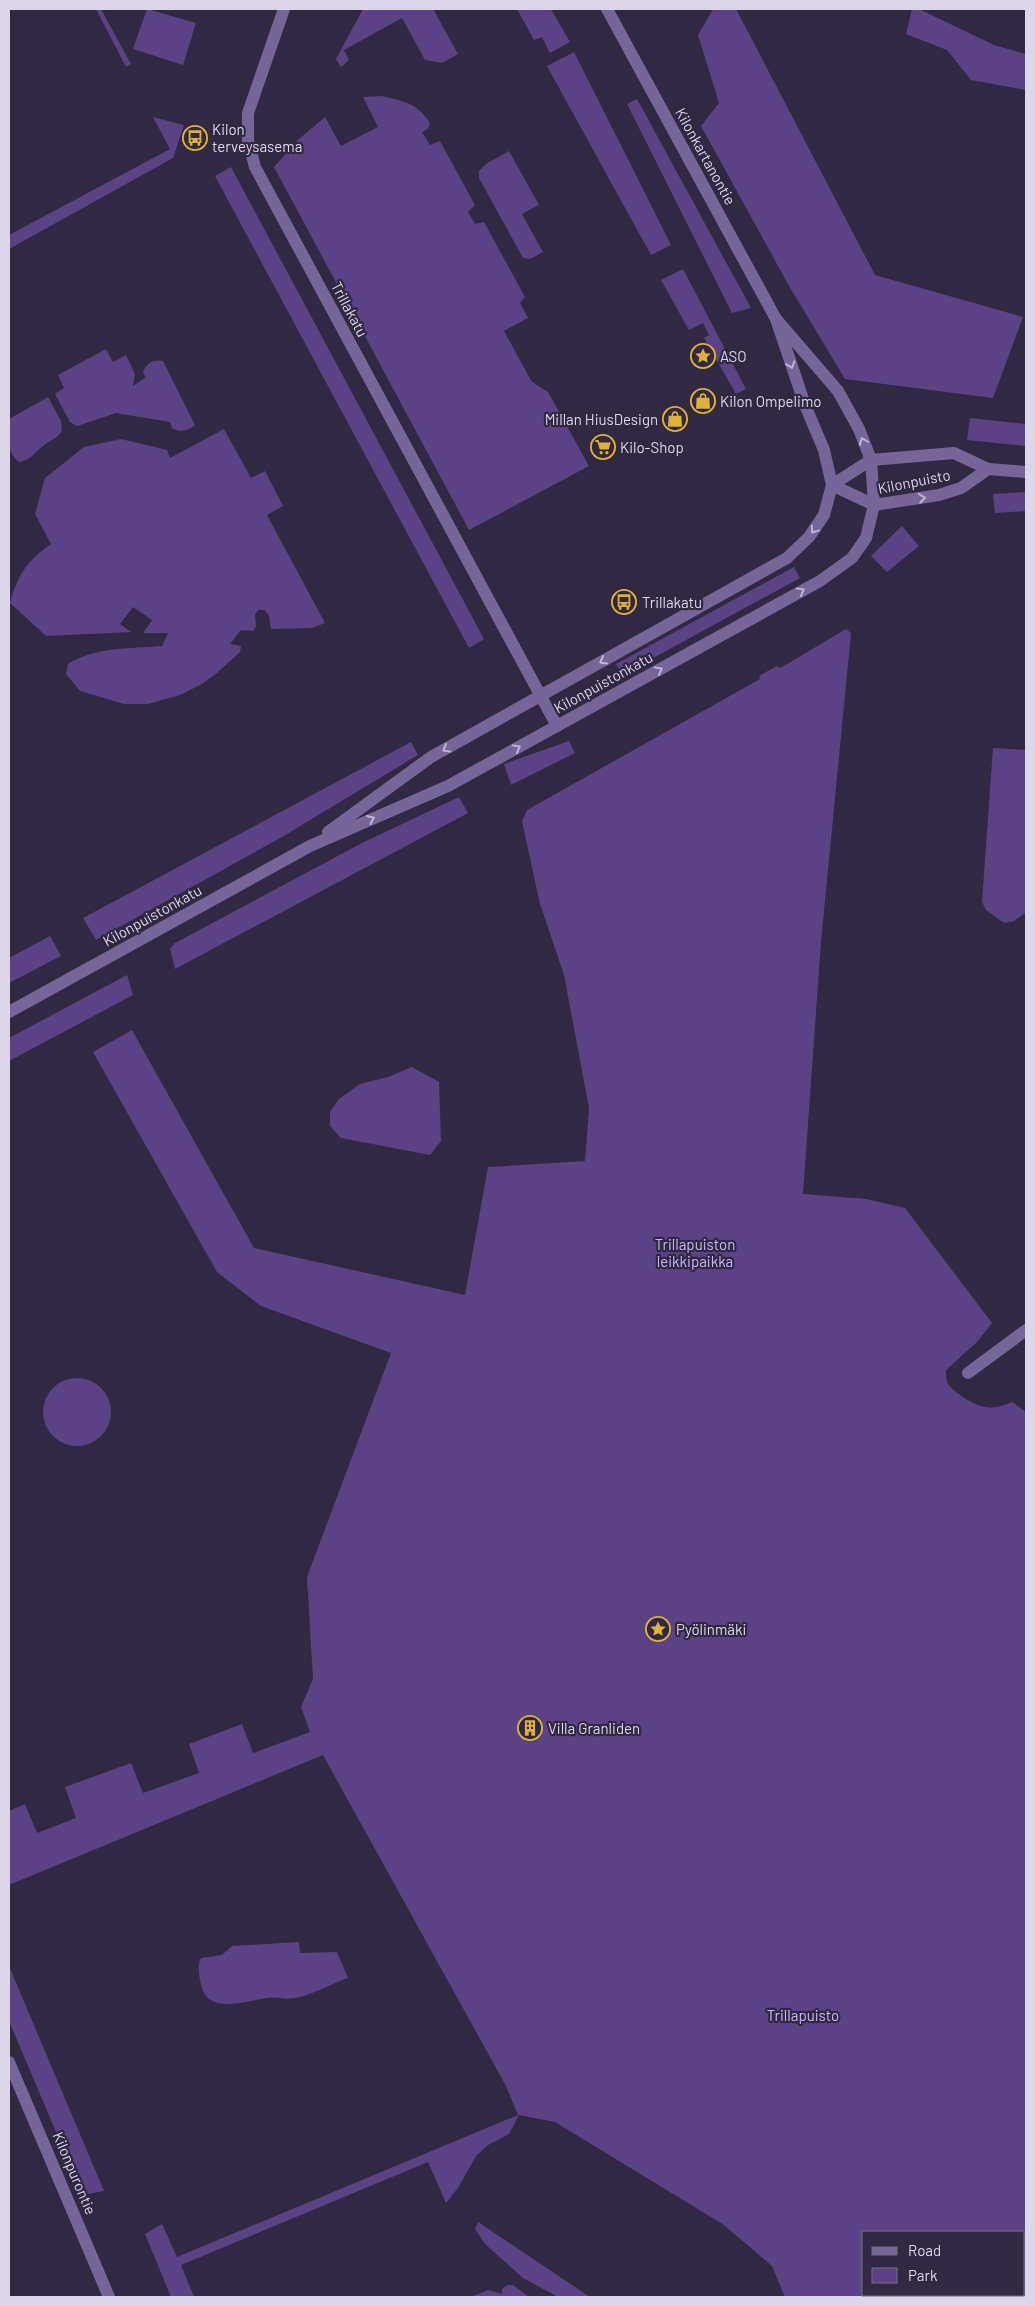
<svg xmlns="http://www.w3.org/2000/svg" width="1035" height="2306" font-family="Barlow,sans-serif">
<rect width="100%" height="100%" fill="#312841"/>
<!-- green -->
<g fill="#5b4285" fill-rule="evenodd">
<path d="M96,9H101L131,64L126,67Z"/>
<path d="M147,9L196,23L183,65L133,49Z"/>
<path d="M363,9H433L458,54L442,63L425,60L402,18L344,50L349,60L341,67L336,59Z"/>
<path d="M517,9H551L570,42L550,53L542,37L534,40Z"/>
<path d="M713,9H736L875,275L1023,317L993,398L845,379L789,286L701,126L719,103L698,35Z"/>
<path d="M912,9H919L994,45L1026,54V90L971,80L947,50L906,34Z"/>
<path d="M574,52L671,245L651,255L547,66Z"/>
<path d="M382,96C405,102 416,102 430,123L428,129L422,132L430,145L440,141L475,205L468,212L475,224L484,222L525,297L520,303L528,318L504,331L532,382L548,392L589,466L469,530L274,167L299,139L325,117L341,146L378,127L363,97Z"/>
<path d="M637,99L751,308L732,313L627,104Z"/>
<path d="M153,117L184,125L173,158L9,249V235L170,149Z"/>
<path d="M509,151L539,205L522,214L543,252L530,259L523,258L479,178V171L486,164Z"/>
<path d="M231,167L484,639L469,648L215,176Z"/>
<path d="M683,269L746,389L736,394L704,338L709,335L703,323L689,330L661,280Z"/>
<path d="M106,349L113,362L126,355L135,374L133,386L146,377L143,373C145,363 155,359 163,361L195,425C187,431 181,433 172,428L170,422L116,413L77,426L70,422L55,394L64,388L58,375Z"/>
<path d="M48,397L61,421L62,431C57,439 50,440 43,446C34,453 31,460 19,462C5,451 9,435 9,419Z"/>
<path d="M970,418L1026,424V446L967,440Z"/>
<path d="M224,429L251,478L265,471L283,506L267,515L325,623L312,628L271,629L269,616L265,610H259L255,614L256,627L253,631L241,630L230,644L241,646L240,652L218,672L202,684L180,695L148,704H124L80,691L66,674L68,664C97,646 130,649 162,646L168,633H143L152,620L133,607L120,624L131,632L46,636L10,603C18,574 27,561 51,544L35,514L45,478L84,447L121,439L167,450L170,458Z"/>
<path d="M1026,492V511L995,513L993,494Z"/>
<path d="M902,526L919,546L887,572L871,556Z"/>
<path d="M794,567L800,578L622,675L616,664Z"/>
<path d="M846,629L851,633L821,942L803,1194L866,1199L905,1208L992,1323L977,1342L946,1370C946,1374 946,1379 947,1382C952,1392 975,1406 986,1407C995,1409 1004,1405 1012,1402L1026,1412V2297H785L772,2266L724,2225L555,2122L519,2115L509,2134L488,2145L476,2156L458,2188L446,2203L428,2162L181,2265L194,2297H171L145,2234L162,2224L177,2257L518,2115L506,2086L323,1755L9,1885V1811L25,1804L37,1833L76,1818L65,1787L131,1763L143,1793L199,1773L189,1744L242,1724L253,1753L310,1732L301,1707L313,1679L307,1577L391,1353L261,1306L217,1272L93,1052L132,1030L254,1248L465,1295L488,1167L585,1161L589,1108L564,975L540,904L522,821L527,810L760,679L759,676L777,666L779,668L782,667ZM864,2232H1024V2295H864Z"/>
<path d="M569,741L575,753L511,785L504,764Z"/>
<path d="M411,742L418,755L282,837L96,940L83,918Z"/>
<path d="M993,748L1026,750V912L1014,921L1004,923L986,910L982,902Z"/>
<path d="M459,797L468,813L175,969L170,949L175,943L362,843Z"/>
<path d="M50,936L61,956L9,983V958Z"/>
<path d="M127,975L133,995L9,1061V1038Z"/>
<path d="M412,1067L439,1082L441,1141L430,1155L341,1138L330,1126V1112L339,1099L360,1084L388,1077Z"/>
<circle cx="77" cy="1412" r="34"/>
<path d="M299,1942L300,1953L337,1952L348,1978C333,1983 308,1997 294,1998C285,2000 275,1996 267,1998C246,2001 207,2016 201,1984C199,1975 197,1965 201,1958L222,1955L232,1946Z"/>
<path d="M9,1966L104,2191L88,2194L84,2187L79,2186L9,2021Z"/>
<path d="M478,2222L590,2297H558L523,2278L485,2244L475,2229Z"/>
<path d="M507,2285H513L529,2297H471L488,2290L502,2294V2289Z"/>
</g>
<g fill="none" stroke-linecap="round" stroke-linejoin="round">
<!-- minor -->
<g stroke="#77659a" stroke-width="12">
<path d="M284,9L248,113V140L255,167L557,726"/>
<path d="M832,485L871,460L954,453L988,469L1026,472"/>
<path d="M832,485L874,505L939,495L961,488L988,469"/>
<path d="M328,832L431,757L787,558L809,537L824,515L832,485L824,450L805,405L776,319L607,9"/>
<path d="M9,1012L310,846L448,786L820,581L852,558L866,538L874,505L871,460L859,429L838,391L776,319"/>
<path d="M968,1373L1026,1330"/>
<path d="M9,2062L109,2297"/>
</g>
</g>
<!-- one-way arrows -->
<defs><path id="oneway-chevron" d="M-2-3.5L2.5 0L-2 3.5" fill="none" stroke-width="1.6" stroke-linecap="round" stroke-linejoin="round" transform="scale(1.25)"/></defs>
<g stroke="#beb5d1">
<use href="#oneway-chevron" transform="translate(791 365) rotate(71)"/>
<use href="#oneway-chevron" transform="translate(863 441) rotate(-111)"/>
<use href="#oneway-chevron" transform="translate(922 498) rotate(-9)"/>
<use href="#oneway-chevron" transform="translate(814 530) rotate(124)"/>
<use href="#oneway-chevron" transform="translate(801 591) rotate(-29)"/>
<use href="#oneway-chevron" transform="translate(603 661) rotate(151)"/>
<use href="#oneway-chevron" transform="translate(659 670) rotate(-29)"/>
<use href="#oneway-chevron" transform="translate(517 748) rotate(-29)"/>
<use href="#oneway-chevron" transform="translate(446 749) rotate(151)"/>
<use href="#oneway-chevron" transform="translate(371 819) rotate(-23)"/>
</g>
<!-- icons -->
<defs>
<symbol id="bus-ring" viewBox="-11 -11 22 22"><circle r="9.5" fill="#312841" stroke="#ddb133" stroke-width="1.5"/><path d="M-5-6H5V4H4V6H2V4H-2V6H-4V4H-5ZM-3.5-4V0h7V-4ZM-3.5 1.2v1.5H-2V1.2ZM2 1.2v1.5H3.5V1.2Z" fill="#ddb133"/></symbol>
<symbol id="sight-ring" viewBox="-11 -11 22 22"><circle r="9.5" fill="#312841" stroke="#ddb133" stroke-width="1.5"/><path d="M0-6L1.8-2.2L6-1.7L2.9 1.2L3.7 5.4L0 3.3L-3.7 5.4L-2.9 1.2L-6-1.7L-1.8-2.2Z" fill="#ddb133"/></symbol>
<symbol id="shop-ring" viewBox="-11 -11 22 22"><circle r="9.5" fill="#312841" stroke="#ddb133" stroke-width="1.5"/><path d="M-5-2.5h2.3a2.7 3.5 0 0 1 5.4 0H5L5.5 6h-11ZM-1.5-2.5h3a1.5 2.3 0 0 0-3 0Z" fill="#ddb133"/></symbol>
<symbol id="supermarket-ring" viewBox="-11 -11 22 22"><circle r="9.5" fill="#312841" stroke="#ddb133" stroke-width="1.5"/><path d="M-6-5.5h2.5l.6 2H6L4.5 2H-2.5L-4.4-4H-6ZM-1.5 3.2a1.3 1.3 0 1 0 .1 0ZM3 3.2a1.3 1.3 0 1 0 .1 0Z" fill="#ddb133"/></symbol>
<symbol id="building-ring" viewBox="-11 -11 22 22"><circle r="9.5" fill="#312841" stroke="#ddb133" stroke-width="1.5"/><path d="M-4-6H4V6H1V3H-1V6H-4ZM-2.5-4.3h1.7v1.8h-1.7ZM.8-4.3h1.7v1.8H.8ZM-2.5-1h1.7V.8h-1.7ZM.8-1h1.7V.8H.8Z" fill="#ddb133"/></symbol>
</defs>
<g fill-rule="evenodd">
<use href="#bus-ring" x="181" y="124" width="28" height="28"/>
<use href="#sight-ring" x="689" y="342" width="28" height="28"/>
<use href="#shop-ring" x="689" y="387" width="28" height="28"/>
<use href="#shop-ring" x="661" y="405" width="28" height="28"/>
<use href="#supermarket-ring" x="589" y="433" width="28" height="28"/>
<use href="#bus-ring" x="610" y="588" width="28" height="28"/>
<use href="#sight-ring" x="644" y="1615" width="28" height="28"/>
<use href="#building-ring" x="516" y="1714" width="28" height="28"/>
</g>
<g text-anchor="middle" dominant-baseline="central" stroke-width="4.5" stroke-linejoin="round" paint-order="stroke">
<!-- poi labels -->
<g font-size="15" fill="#dcd7e8" stroke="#312841" text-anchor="start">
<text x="212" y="129">Kilon<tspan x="212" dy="17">terveysasema</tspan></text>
<text x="720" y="356">ASO</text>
<text x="720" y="401">Kilon Ompelimo</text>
<text x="658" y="419" text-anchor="end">Millan HiusDesign</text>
<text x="620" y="447">Kilo-Shop</text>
<text x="642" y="602">Trillakatu</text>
<text x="676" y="1629">Pyölinmäki</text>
<text x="548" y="1728">Villa Granliden</text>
</g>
<!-- street labels -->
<g font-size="15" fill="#dcd7e8" stroke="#312841">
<text transform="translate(706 156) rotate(61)">Kilonkartanontie</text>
<text transform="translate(350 309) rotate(62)">Trillakatu</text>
<text transform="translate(914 481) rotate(-11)">Kilonpuisto</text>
<text transform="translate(603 682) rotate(-29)">Kilonpuistonkatu</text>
<text transform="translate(152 915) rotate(-29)">Kilonpuistonkatu</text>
<text transform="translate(75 2173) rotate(67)">Kilonpurontie</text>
</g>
<!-- park labels -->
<g font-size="15" fill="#cbb7f8" stroke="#312841">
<text x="695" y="1244">Trillapuiston<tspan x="695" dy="17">leikkipaikka</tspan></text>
<text x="803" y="2015">Trillapuisto</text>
</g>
</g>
<!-- border -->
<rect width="1035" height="2306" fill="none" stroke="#dcd7e8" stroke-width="20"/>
<!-- legend -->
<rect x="862" y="2231" width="162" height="65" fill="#312841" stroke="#756e84"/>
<rect x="872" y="2247" width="25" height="8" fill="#77659a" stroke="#756e84"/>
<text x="908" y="2256" font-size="15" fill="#dcd7e8">Road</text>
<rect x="872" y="2268" width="25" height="15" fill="#5b4285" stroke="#756e84"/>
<text x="908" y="2281" font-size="15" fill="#dcd7e8">Park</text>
</svg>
